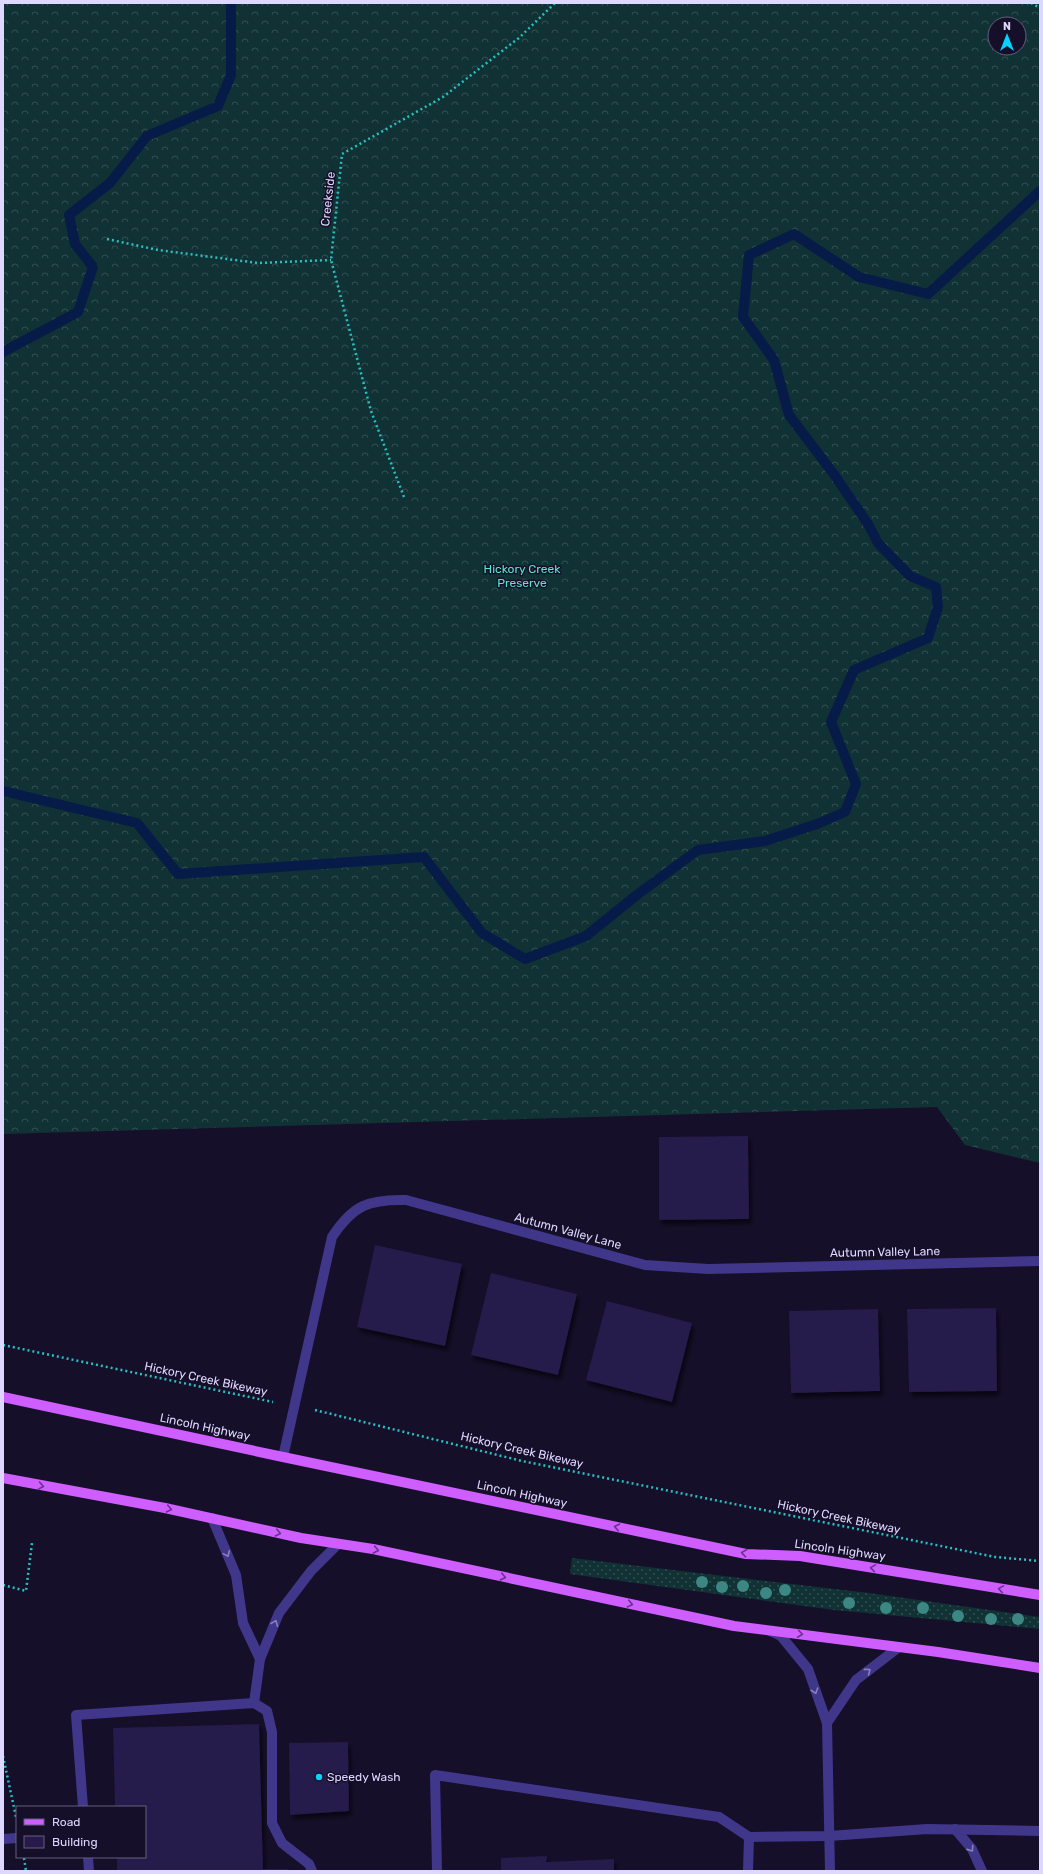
<svg xmlns="http://www.w3.org/2000/svg" width="1043" height="1874" font-family="Rubik,sans-serif">
<defs>
<pattern id="grass-dots" width="8" height="8" patternUnits="userSpaceOnUse"><rect width="8" height="8" fill="#113234"/><path d="M2 2h.1M6 6h.1" fill="none" stroke="#334f52" stroke-width="1.8" stroke-linecap="round"/></pattern>
<pattern id="forest-crowns" width="20" height="18" patternUnits="userSpaceOnUse"><rect width="20" height="18" fill="#113234"/><path d="M2 6a3 3 0 1 1 6 0M12 15a3 3 0 1 1 6 0" fill="none" stroke="#334f52"/></pattern>
<filter id="shadow"><feDropShadow dx="2.5" dy="4.5" stdDeviation="2" flood-color="#0009"/></filter>
</defs>
<rect width="100%" height="100%" fill="#150f29"/>
<!-- grass -->
<path fill="url(#grass-dots)" d="M572,1558L869,1593L1040,1617V1629L834,1610L570,1574Z"/>
<!-- forest -->
<path fill="url(#forest-crowns)" fill-rule="evenodd" d="M3,3H1040V1163L965,1145L937,1107L3,1134ZM995,24H1019V48H995Z"/>
<g fill="none" stroke-linecap="round" stroke-linejoin="round">
<!-- stream -->
<g stroke="#071b49" stroke-width="10">
<path d="M3,352L78,312L93,267L75,244L69,215L110,183L147,136L218,106L231,75V3"/>
<path d="M3,791L137,823L178,874L424,857L482,933L525,959L586,936L638,894L698,850L765,841L817,824L845,812L856,784L831,722L854,670L928,638L938,607L936,587L910,576L878,543L868,524L833,473L789,415L774,360L743,317L749,255L794,234L859,277L928,294L1040,191"/>
</g>
</g>
<!-- building -->
<g fill="#271a4b" filter="url(#shadow)">
<path d="M748,1136L749,1219L659,1220V1137Z"/>
<path d="M375,1245L462,1264L445,1346L357,1327Z"/>
<path d="M491,1273L577,1294L558,1375L471,1355Z"/>
<path d="M607,1301L692,1323L672,1402L586,1380Z"/>
<path d="M996,1308L997,1391L909,1392L907,1309Z"/>
<path d="M878,1309L880,1391L791,1393L789,1311Z"/>
<path d="M259,1724L263,1869H288V1871H117V1857H145V1807H115L113,1728Z"/>
<path d="M348,1742L349,1811L290,1815L289,1743Z"/>
<path d="M547,1856L546,1862L614,1859V1871H501V1858Z"/>
</g>
<g fill="none" stroke-linecap="round" stroke-linejoin="round">
<!-- path -->
<g stroke="#29c0c1" stroke-width="2.5" stroke-dasharray="2 3" stroke-linecap="butt">
<path d="M1031,3L1040,8"/>
<path d="M107,239L158,250L258,263L331,260"/>
<path d="M404,497L371,411L331,260L342,154L443,97L520,37L555,3"/>
<path d="M3,1345L273,1402"/>
<path d="M315,1410L522,1461L995,1557L1040,1561"/>
<path d="M3,1585L26,1591L32,1543"/>
<path d="M3,1756L16,1817"/>
<path d="M24,1858L26,1871"/>
</g>
<!-- service -->
<g stroke="#40378b" stroke-width="10">
<path d="M212,1518L236,1575L243,1623L260,1659"/>
<path d="M770,1631L781,1636L808,1669L827,1723L830,1871"/>
<path d="M254,1703L260,1659L279,1613L311,1571L338,1544"/>
<path d="M827,1723L856,1680L899,1647"/>
<path d="M83,1807L76,1715L254,1703L267,1711L272,1732V1823L282,1843L309,1864L312,1871"/>
<path d="M955,1829L972,1849L982,1871"/>
<path d="M749,1837L829,1836L927,1829L1040,1831"/>
<path d="M3,1839L17,1838"/>
<path d="M88,1857L89,1871"/>
<path d="M437,1871L435,1775L719,1817L749,1837L748,1871"/>
</g>
<!-- minor -->
<path stroke="#40378b" stroke-width="10" d="M283,1457L332,1237C353,1205 369,1199 406,1200L645,1265L708,1269L1040,1261"/>
<!-- primary -->
<g stroke="#ce5eff" stroke-width="10">
<path d="M3,1397L283,1457L746,1554L800,1556L1040,1595"/>
<path d="M3,1478L165,1508L301,1538L373,1549L734,1626L938,1652L1040,1668"/>
</g>
</g>
<!-- trees -->
<g fill="#3c8684">
<circle cx="702" cy="1582" r="6"/>
<circle cx="743" cy="1586" r="6"/>
<circle cx="722" cy="1587" r="6"/>
<circle cx="785" cy="1590" r="6"/>
<circle cx="766" cy="1593" r="6"/>
<circle cx="849" cy="1603" r="6"/>
<circle cx="886" cy="1608" r="6"/>
<circle cx="923" cy="1608" r="6"/>
<circle cx="958" cy="1616" r="6"/>
<circle cx="991" cy="1619" r="6"/>
<circle cx="1018" cy="1619" r="6"/>
</g>
<!-- one-way arrows -->
<defs><path id="oneway-chevron" d="M-2-3.5L2.5 0L-2 3.5" fill="none" stroke-width="1.6" stroke-linecap="round" stroke-linejoin="round"/></defs>
<g stroke="#683389">
<use href="#oneway-chevron" transform="translate(41 1486) rotate(10)"/>
<use href="#oneway-chevron" transform="translate(169 1509) rotate(12)"/>
<use href="#oneway-chevron" transform="translate(617 1527) rotate(-168)"/>
<use href="#oneway-chevron" transform="translate(278 1533) rotate(13)"/>
<use href="#oneway-chevron" transform="translate(376 1550) rotate(11)"/>
<use href="#oneway-chevron" transform="translate(744 1553) rotate(-172)"/>
<use href="#oneway-chevron" transform="translate(873 1568) rotate(-171)"/>
<use href="#oneway-chevron" transform="translate(503 1577) rotate(12)"/>
<use href="#oneway-chevron" transform="translate(1001 1589) rotate(-171)"/>
<use href="#oneway-chevron" transform="translate(630 1604) rotate(12)"/>
<use href="#oneway-chevron" transform="translate(800 1634) rotate(7)"/>
</g>
<g stroke="#877fbf">
<use href="#oneway-chevron" transform="translate(227 1554) rotate(66)"/>
<use href="#oneway-chevron" transform="translate(275 1623) rotate(-68)"/>
<use href="#oneway-chevron" transform="translate(868 1671) rotate(-37)"/>
<use href="#oneway-chevron" transform="translate(815 1691) rotate(71)"/>
<use href="#oneway-chevron" transform="translate(971 1849) rotate(55)"/>
</g>
<!-- markers -->
<circle fill="#03d4ff" stroke="#150f29" stroke-width="1.5" cx="319" cy="1777" r="4"/>
<g text-anchor="middle" dominant-baseline="central" stroke-width="3" stroke-linejoin="round" paint-order="stroke">
<!-- street labels -->
<g font-size="12" fill="#ded7ff" stroke="#150f29">
<text transform="translate(328 199) rotate(-84)">Creekside</text>
<text transform="translate(568 1231) rotate(15)">Autumn Valley Lane</text>
<text transform="translate(885 1252) rotate(-1)">Autumn Valley Lane</text>
<text transform="translate(206 1379) rotate(12)">Hickory Creek Bikeway</text>
<text transform="translate(205 1427) rotate(12)">Lincoln Highway</text>
<text transform="translate(522 1450) rotate(13)">Hickory Creek Bikeway</text>
<text transform="translate(522 1494) rotate(12)">Lincoln Highway</text>
<text transform="translate(839 1517) rotate(12)">Hickory Creek Bikeway</text>
<text transform="translate(840 1550) rotate(8)">Lincoln Highway</text>
</g>
<!-- park labels -->
<g font-size="12" fill="#5be7ce" stroke="#150f29">
<text x="522" y="569">Hickory Creek<tspan x="522" dy="14">Preserve</tspan></text>
</g>
<!-- poi labels -->
<g font-size="12" fill="#ded7ff" stroke="#150f29" text-anchor="start">
<text x="327" y="1777">Speedy Wash</text>
</g>
</g>
<!-- border -->
<rect width="1043" height="1874" fill="none" stroke="#ded7ff" stroke-width="8"/>
<!-- legend -->
<rect x="16" y="1806" width="130" height="52" fill="#150f29" stroke="#655f7f"/>
<rect x="24" y="1819" width="20" height="6" fill="#ce5eff" stroke="#655f7f"/>
<text x="52" y="1826" font-size="12" fill="#ded7ff">Road</text>
<rect x="24" y="1836" width="20" height="12" fill="#271a4b" stroke="#655f7f"/>
<text x="52" y="1846" font-size="12" fill="#ded7ff">Building</text>
<!-- north arrow -->
<g transform="translate(1007 36)"><circle r="19" fill="#150f29" stroke="#655f7f"/>
<path d="M0-3L7 15L0 10L-7 15Z" fill="#03d4ff"/>
<text y="-6" font-size="11" font-weight="bold" text-anchor="middle" fill="#ded7ff">N</text>
</g>
</svg>
